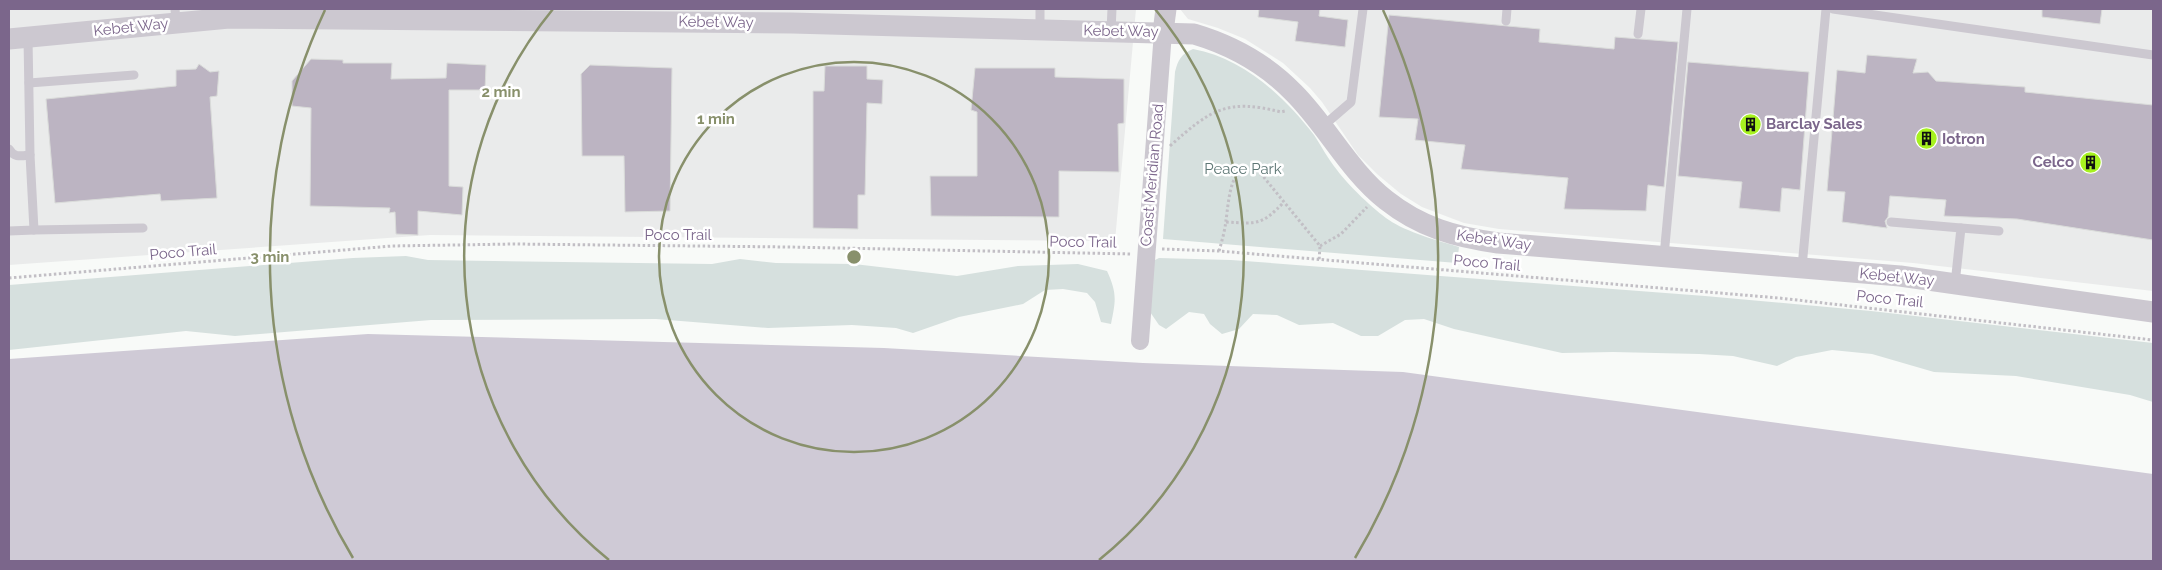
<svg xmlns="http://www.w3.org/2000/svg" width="2162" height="570" font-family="Raleway,sans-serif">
<rect width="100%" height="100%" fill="#f8faf8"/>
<!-- built -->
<g fill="#eaebeb">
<path d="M9,9H1136L1115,241L430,235L9,265Z"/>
<path d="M1180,9H2153V291L1913,263L1499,229L1464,223L1422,207L1401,194L1377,174L1358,155L1322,102L1310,88L1283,63L1245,39L1218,28L1188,19Z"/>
</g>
<!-- green -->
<g fill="#d6e0de">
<path d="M1193,49C1243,58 1284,96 1314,135C1322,147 1328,159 1337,170C1348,185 1374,210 1389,220C1406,232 1439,241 1459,247L1457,263L1163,239L1175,72C1178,60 1181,54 1193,49Z"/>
<path d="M406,256L428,260L712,264L740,259L776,263L854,264L957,276L1018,266L1078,264L1107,271C1117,293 1116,300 1111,324L1101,322L1095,302L1087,293L1063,289L1045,290L1023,304L959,317L913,333L896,328L852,325L768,328L656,319L431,320L235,336L186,331L9,350V285L353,258Z"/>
<path d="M1159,258L1231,260L1705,296L1871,311L2153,343V402L2130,395L2016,376L1934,372L1872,354L1832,350L1796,357L1777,366L1733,356L1699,354L1613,352L1562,353L1454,329L1424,319L1405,320L1378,336H1361L1333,323L1299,325L1277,315L1253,314L1239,329L1222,334L1210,324L1204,314L1189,312L1166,329L1159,325L1148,309L1153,261Z"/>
</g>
<!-- water -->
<path fill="#cfcad6" d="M368,334L884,348L1143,363L1403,372L2153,474V561H9V359Z"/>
<!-- building -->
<g fill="#bcb4c2" stroke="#dadcda">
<path d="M1259,9H1320L1319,16L1348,20L1345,47L1295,41L1298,22L1258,17Z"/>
<path d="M2042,9H2102L2100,24L2042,17Z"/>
<path d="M1389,15L1540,29L1539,42L1614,49L1615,37L1678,42L1664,187L1648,185L1646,211L1564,209L1568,178L1461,169L1465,145L1415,140L1418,119L1379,117Z"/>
<path d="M1867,55L1917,59L1913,73L1928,72L1936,81L2025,87V92L2153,105V240L2017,219L1944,216L1946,200L1890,196L1888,217L1885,221L1887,228L1842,222L1845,192L1827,191L1837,70L1865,73Z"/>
<path d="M311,59L343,60V63H392L391,79L446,78L447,63L486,65L485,90H449V186L463,187L462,215L418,211V235L396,234L395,212L389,213L390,208L310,206L311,108L292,106V81Z"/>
<path d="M1688,62L1809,72L1800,190L1782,188L1780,212L1739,208L1742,182L1678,176Z"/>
<path d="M199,64L210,72L219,71L217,96L210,97L217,198L161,201L160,194L55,203L46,99L176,86V70L196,69Z"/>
<path d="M590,65L672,68L670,211L625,212L624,156H582L581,74Z"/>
<path d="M825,66H867V79L883,80L882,104L867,103L865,195H858V229L813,228V91H824Z"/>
<path d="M975,68H1055V77L1124,79V123L1118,124L1119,172L1059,171V217L931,216L930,176H977V112L971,110Z"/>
</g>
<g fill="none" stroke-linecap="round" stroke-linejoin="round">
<!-- path -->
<g stroke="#c2bfc5" stroke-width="3" stroke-dasharray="2.5 2.5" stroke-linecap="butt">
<path d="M1170,146C1210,110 1227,98 1281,112L1285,111"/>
<path d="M1226,222C1258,224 1262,225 1284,202"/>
<path d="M1320,246L1341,234L1367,207"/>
<path d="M1162,249L1219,251L1779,298L2153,340"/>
<path d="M1219,251C1222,241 1225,230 1226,220C1229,202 1230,151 1262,175L1320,246L1319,261"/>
<path d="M9,278L392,246L514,244L789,247L1132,254"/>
</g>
<!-- service -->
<g stroke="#ccc8d0" stroke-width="9">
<path d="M175,9L176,22"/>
<path d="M1833,9L2153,55"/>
<path d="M1506,21L1507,9"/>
<path d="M1040,29V9"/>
<path d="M1111,31L1112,9"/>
<path d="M1638,34L1641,9"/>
<path d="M29,83L134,75"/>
<path d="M1322,127L1351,102L1363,9"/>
<path d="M9,149C14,158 21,156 30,155"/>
<path d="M1891,222L1961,228L1955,284"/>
<path d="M1961,228L1999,231"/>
<path d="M34,230L143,228"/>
<path d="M9,231L34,230L30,155L28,38"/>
<path d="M1664,256L1687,9"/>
<path d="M1802,267L1826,9"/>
</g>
<!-- minor -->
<path stroke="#ccc8d0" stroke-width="18" d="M1140,341L1163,32"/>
<!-- tertiary -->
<g stroke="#ccc8d0" stroke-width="21">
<path d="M1163,32L1166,9"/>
<path d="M9,39L229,18L792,23L1194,34C1231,45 1267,65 1294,93C1327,126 1349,171 1386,200C1420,227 1455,237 1498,243L1900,276L2153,312"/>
</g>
</g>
<!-- distance rings -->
<g fill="none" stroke="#88906b" stroke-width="2.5">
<circle cx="854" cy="257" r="195"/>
<path d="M609 560A390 390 0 0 1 553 9M1155 9A390 390 0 0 1 1099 560"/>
<path d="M353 558A584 584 0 0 1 325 10M1383 10A584 584 0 0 1 1355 558"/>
</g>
<!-- icons -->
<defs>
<symbol id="building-disc" viewBox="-11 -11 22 22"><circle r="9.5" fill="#a7f21f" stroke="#fff"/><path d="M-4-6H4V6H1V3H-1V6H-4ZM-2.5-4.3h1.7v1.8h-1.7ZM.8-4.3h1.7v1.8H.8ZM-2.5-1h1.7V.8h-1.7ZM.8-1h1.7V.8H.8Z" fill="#111"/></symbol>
</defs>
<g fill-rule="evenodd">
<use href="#building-disc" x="1738" y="112" width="25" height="25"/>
<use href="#building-disc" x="1914" y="126" width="25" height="25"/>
<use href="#building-disc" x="2078" y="150" width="25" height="25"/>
</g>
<g text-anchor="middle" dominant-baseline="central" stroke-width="5" stroke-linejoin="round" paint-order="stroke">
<!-- street labels -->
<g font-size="15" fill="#7b668b" stroke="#fff">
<text transform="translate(716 22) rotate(1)">Kebet Way</text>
<text transform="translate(131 27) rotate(-6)">Kebet Way</text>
<text transform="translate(1121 31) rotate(1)">Kebet Way</text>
<text transform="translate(1152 175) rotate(-85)">Coast Meridian Road</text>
<text x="678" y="235">Poco Trail</text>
<text transform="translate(1494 240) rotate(8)">Kebet Way</text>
<text transform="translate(1083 242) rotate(1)">Poco Trail</text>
<text transform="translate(183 252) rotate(-5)">Poco Trail</text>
<text transform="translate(1487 263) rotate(5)">Poco Trail</text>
<text transform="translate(1897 277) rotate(6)">Kebet Way</text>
<text transform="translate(1890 299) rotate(6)">Poco Trail</text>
</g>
<!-- poi labels -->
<g font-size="15" font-weight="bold" fill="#7b668b" stroke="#fff" text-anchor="start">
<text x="1766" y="124">Barclay Sales</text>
<text x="1942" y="139">Iotron</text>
<text x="2074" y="162" text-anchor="end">Celco</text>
</g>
<!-- park labels -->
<g font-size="15" fill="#5e7775" stroke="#fff">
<text x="1243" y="169">Peace Park</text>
</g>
</g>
<circle cx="854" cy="257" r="8" fill="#88906b" stroke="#fff" stroke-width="2.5"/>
<g font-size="15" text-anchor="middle" font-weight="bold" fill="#88906b" stroke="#fff" stroke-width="5" stroke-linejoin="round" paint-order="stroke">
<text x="501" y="97">2 min</text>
<text x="716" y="124">1 min</text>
<text x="270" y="262">3 min</text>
</g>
<!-- border -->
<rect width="2162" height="570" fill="none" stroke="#7b668b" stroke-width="20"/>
</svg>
